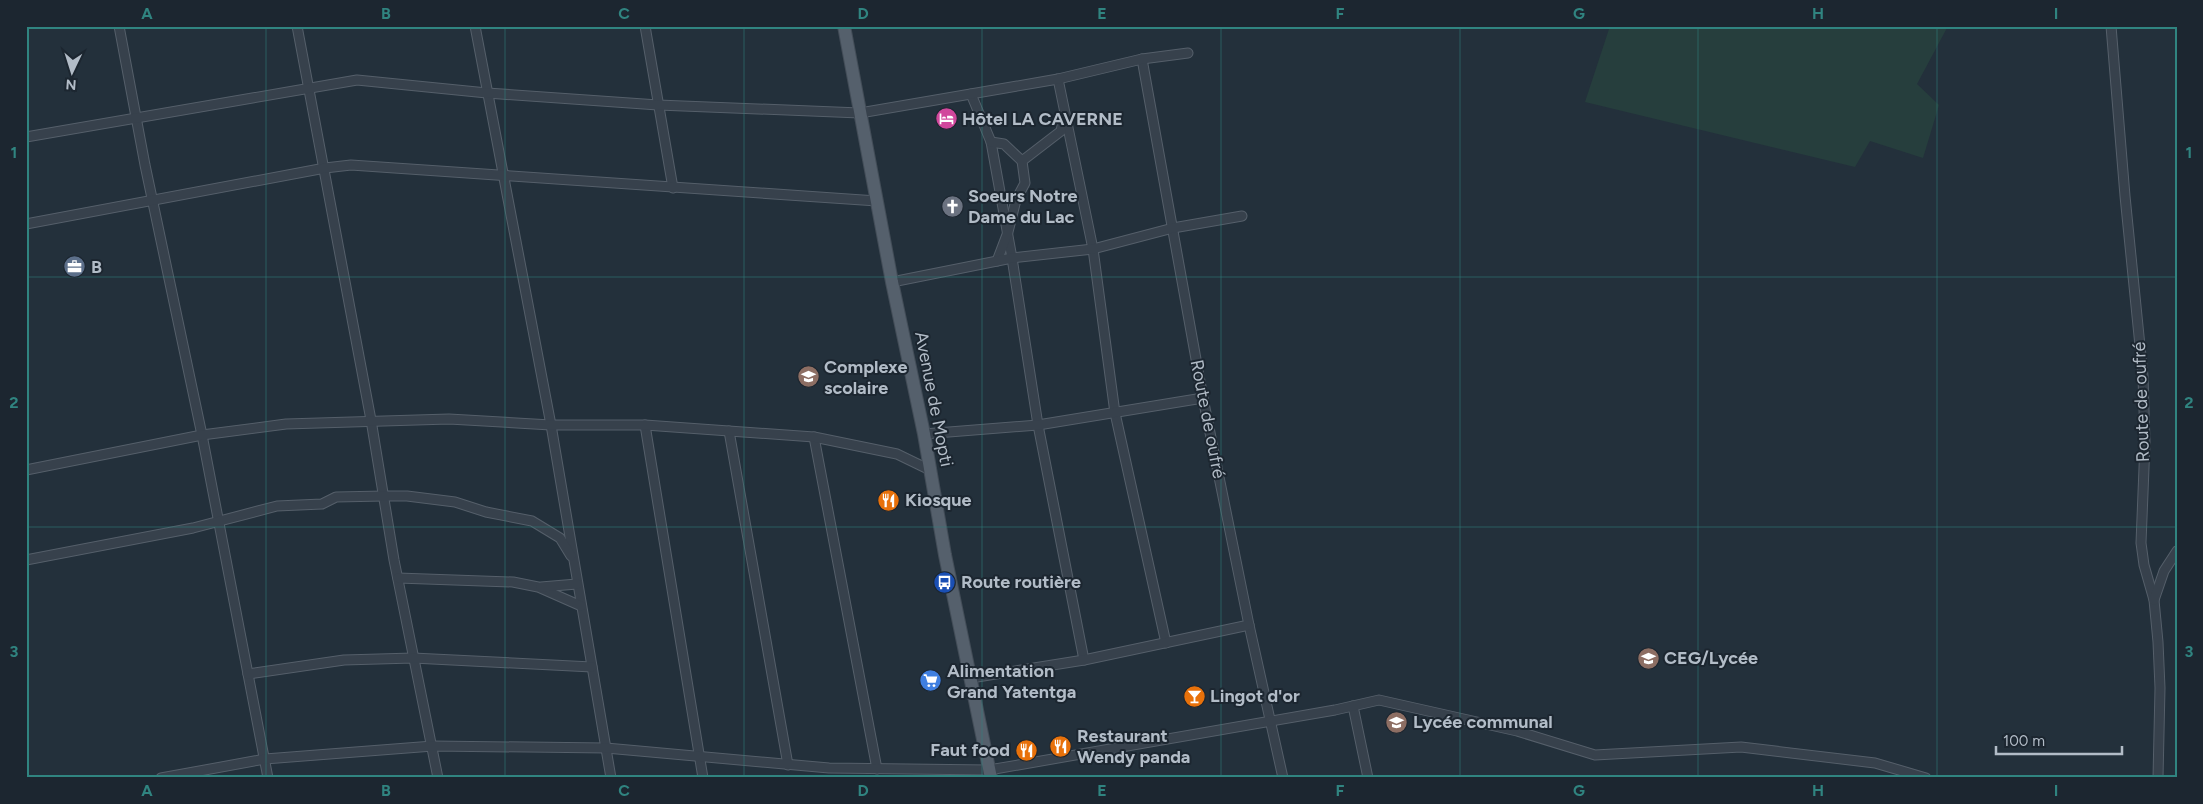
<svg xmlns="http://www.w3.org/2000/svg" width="2203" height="804" font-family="Figtree,sans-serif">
<rect width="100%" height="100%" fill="#23303b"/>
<!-- green -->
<path fill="#263e3d" d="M1610,26H1948L1917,84L1939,105L1923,158L1870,141L1855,167L1585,102Z"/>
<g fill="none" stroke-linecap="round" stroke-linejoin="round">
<defs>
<g id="street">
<path d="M119,26L145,165L202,435L268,778"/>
<path d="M297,26L371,420L394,560L438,778"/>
<path d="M475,26L551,425L611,778"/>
<path d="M645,26L673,188"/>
<path d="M2111,26L2125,196L2143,376L2145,443L2141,543L2144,565L2154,600L2158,642L2160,688L2158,778"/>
<path d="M1142,59L1203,398L1249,625L1283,778"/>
<path d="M1058,79L1093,249L1115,413L1166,643"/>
<path d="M971,94L991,142L1012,258L1038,425L1084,660"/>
<path d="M26,137L357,80L487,93L658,105L860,113L1058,79L1142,59L1188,53"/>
<path d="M991,142L1004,144L1022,161"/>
<path d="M26,224L325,168L351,165L877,201"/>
<path d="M997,261L1008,232L1016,200L1025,183L1022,161L1061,131L1064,116"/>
<path d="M892,282L1012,258L1093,249L1173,228L1242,216"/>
<path d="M645,425L703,778"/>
<path d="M729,431L788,765"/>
<path d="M924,434L1038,425L1203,398"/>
<path d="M814,437L877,769"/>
<path d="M26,470L202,435L286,424L449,419L551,425H645L814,437L897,454L930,470"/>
<path d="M26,560L193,528L277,506L322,504L336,497L384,496H407L455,502L486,512L532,521L560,538L571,556"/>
<path d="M398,578L513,582L538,587L581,606"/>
<path d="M541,587L577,584"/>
<path d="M2154,600L2164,571L2177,551"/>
<path d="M248,674L344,660L413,658L592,667"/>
<path d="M971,678L1084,660L1249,625"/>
<path d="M1353,706L1368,778"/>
<path d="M161,778L265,759L433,746L606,748L829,768L989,770L1335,710L1379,700L1517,731L1595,755L1741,747L1875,763L1926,778"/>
</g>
<path id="primary" d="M844,26L892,282L924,434L945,555L991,778"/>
</defs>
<!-- street casing -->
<use href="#street" stroke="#555f6a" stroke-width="11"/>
<!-- primary casing -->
<use href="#primary" stroke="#434d58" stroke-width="14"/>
<!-- street -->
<use href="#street" stroke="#37414c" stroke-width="9"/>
<!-- primary -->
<use href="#primary" stroke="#55606c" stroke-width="12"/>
</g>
<!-- grid -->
<path fill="none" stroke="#308480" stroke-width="1" stroke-opacity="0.55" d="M266,26V778M505,26V778M744,26V778M982,26V778M1221,26V778M1460,26V778M1698,26V778M1937,26V778M26,277H2177M26,527H2177"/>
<!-- icons -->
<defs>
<symbol id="hotel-disc" viewBox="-11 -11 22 22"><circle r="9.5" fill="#d1479c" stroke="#1c2630"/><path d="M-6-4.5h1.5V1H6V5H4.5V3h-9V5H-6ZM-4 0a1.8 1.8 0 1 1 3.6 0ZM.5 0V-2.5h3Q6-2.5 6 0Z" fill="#fff"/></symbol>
<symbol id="church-disc" viewBox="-11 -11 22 22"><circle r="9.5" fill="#6b7280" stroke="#1c2630"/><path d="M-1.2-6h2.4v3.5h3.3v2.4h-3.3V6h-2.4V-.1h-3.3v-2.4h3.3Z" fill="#fff"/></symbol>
<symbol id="office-disc" viewBox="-11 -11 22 22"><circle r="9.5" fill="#5c6f8a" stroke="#1c2630"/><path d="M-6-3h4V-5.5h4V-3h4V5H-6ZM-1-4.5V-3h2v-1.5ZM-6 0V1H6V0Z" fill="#fff"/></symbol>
<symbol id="school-disc" viewBox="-11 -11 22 22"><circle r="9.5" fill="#8d6e63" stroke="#1c2630"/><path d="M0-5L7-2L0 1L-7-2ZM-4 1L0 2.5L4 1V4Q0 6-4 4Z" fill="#fff"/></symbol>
<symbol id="restaurant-disc" viewBox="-11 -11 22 22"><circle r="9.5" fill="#e8710a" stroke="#1c2630"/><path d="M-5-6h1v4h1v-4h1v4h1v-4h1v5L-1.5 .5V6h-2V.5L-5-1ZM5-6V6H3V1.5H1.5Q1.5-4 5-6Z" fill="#fff"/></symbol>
<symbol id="bus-disc" viewBox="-11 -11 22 22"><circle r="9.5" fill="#1a4fb4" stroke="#1c2630"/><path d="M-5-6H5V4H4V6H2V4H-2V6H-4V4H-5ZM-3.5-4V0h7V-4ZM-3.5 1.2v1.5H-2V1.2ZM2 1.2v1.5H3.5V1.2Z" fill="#fff"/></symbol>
<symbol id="supermarket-disc" viewBox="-11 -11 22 22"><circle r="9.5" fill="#3f7fe0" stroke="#1c2630"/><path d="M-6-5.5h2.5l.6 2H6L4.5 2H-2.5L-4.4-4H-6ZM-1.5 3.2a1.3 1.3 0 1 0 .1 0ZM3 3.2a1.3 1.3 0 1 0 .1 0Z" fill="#fff"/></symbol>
<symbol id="bar-disc" viewBox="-11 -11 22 22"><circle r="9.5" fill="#e8710a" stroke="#1c2630"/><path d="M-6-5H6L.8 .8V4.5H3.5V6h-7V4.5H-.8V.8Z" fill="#fff"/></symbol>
<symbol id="university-disc" viewBox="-11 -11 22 22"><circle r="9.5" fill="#8d6e63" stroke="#1c2630"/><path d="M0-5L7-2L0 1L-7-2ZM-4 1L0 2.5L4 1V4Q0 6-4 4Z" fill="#fff"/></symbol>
</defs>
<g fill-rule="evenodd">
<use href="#hotel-disc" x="934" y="106" width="25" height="25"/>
<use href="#church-disc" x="940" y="194" width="25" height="25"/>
<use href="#office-disc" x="62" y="254" width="25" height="25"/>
<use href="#school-disc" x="796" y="364" width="25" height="25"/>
<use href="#restaurant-disc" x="876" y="488" width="25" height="25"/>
<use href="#bus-disc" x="932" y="570" width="25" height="25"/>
<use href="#school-disc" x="1636" y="646" width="25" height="25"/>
<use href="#supermarket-disc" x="918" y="668" width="25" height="25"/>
<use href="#bar-disc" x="1182" y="684" width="25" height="25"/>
<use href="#university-disc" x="1384" y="710" width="25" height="25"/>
<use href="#restaurant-disc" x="1048" y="734" width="25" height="25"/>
<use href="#restaurant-disc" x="1014" y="738" width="25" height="25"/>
</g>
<g text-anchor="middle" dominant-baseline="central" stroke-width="4" stroke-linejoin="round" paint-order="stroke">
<!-- poi labels -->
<g font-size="18" font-weight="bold" fill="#b2bcc7" stroke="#1c2630" text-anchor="start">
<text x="962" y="119">Hôtel LA CAVERNE</text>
<text x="968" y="196">Soeurs Notre<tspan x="968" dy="21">Dame du Lac</tspan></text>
<text x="91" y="267">B</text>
<text x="824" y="367">Complexe<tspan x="824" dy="21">scolaire</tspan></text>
<text x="905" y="500">Kiosque</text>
<text x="961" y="582">Route routière</text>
<text x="1664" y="658">CEG/Lycée</text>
<text x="947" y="671">Alimentation<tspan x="947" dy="21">Grand Yatentga</tspan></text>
<text x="1210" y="696">Lingot d'or</text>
<text x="1413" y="722">Lycée communal</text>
<text x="1077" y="736">Restaurant<tspan x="1077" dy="21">Wendy panda</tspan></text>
<text x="1010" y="750" text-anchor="end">Faut food</text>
</g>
<!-- street labels -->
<g font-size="18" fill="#b2bcc7" stroke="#1c2630">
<text transform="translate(934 399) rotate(79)">Avenue de Mopti</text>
<text transform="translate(2141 402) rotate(-92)">Route de oufré</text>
<text transform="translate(1208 419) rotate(79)">Route de oufré</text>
</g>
</g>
<!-- border -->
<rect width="2203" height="804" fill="none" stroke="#1c2630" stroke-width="55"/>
<!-- north arrow -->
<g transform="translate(72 72) rotate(184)" stroke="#1c2630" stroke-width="4" paint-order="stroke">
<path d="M0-4L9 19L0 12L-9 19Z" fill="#b2bcc7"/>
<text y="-8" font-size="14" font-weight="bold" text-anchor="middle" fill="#b2bcc7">N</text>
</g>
<!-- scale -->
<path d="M1996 746v8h126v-8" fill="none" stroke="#b2bcc7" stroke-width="2.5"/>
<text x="2003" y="746" font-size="15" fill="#b2bcc7" stroke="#1c2630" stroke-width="4" paint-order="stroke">100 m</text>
<rect x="28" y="28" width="2148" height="748" fill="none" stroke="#308480" stroke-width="2"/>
<g font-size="16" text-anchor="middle" font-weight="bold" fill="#308480">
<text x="147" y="19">A</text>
<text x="386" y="19">B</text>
<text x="624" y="19">C</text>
<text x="863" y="19">D</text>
<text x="1102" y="19">E</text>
<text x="1340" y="19">F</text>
<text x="1579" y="19">G</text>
<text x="1818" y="19">H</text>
<text x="2056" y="19">I</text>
<text x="14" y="158">1</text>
<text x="2189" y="158">1</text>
<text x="14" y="408">2</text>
<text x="2189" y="408">2</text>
<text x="14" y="657">3</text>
<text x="2189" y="657">3</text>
<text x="147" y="796">A</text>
<text x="386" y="796">B</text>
<text x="624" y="796">C</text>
<text x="863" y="796">D</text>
<text x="1102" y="796">E</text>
<text x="1340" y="796">F</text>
<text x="1579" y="796">G</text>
<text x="1818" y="796">H</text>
<text x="2056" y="796">I</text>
</g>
</svg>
